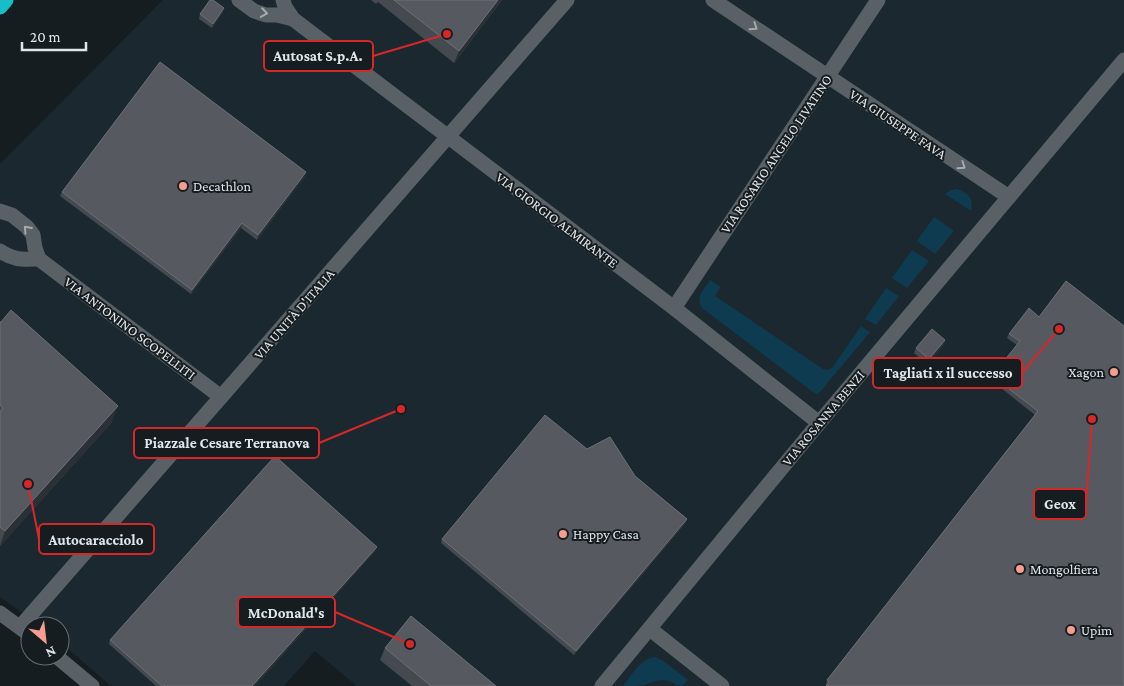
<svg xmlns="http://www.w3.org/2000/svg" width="1124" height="686" font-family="'Crimson Pro',serif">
<rect width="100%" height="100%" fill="#161d21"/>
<!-- built -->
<path fill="#1b2830" d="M163,0H1124V686H357L315,651L284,686H111L60,642V626H41L0,597V164Z"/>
<!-- green -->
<g fill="#0e3b50">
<path d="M957,189C969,193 974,199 971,211L945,194L951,190Z"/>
<path d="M934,217L954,231L935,254L917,241Z"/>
<path d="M912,250L929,261L907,288L892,278Z"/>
<path d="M710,280L721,287L715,296L823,369L828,370L832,368L861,326L870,332L821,391L817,394L813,392L702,308C695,297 704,289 710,280Z"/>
<path d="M886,288L899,296L876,325L865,319Z"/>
<path d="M655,657L662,660L688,680L683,686C676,686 671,681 664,680C656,680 650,683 644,685C638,686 629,686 623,686C632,675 640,659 655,657Z"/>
</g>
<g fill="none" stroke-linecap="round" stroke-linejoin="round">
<!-- minor -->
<g stroke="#596166" stroke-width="15">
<path d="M239,0L254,11L266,15H277L293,19"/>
<path d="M283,0L285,7L293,19L674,308L819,423"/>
<path d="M713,0L1009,197"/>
<path d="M0,211L12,215L27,227L33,235L35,248L39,259L221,397"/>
<path d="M0,251C15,261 23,259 39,259"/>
<path d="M674,308L878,0"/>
<path d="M0,613L30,635"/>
<path d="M20,627L221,397L567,0"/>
<path d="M650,629L722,686"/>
<path d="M56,656L92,686"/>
<path d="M602,686L819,423L1124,60"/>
</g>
<!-- highway -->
<path stroke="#18bdc8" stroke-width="15" d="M0,7L6,0"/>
</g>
<!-- wall -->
<g fill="#454950">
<path d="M371,0H502L454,63L378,2L376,4Z"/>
<path d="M223,12L212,28L199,19L200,14Z"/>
<path d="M305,176L257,240L241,228L191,294L60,196L62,192Z"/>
<path d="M1039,317L1124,326L827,685H826L827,680L1035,415L991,380L992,376L1017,345L1007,338L1009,334Z"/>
<path d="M0,322L112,422L0,546Z"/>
<path d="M945,340L944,344L927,364L914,353L916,348Z"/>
<path d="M587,449L635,476L687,519L685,524L574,655L441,543L442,539Z"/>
<path d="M375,551L255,686H156L109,644L110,640Z"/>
<path d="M385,648L496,686H412L380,660Z"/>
</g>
<!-- shaded-wall -->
<g fill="#2b3036">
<path d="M498,0H502L454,63L459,51Z"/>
<path d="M224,8L223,12L212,28L213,24Z"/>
<path d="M306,172L305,176L257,240L258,235Z"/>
<path d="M242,223L241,228L191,294L192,290Z"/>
<path d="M945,340L944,344L927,364L929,359Z"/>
<path d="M118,406L112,422L0,546L5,531Z"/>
<path d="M687,519L685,524L574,655L576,651Z"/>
<path d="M377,547L375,551L255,686H252Z"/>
</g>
<!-- building -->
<g fill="#565a60" stroke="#6b7076">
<path d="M210,0H213L224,8L213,24L200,14Z"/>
<path d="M394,0H498L459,51Z"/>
<path d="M160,62L306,172L258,235L242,223L192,290L62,192Z"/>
<path d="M1066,281L1124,326V686H826L829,682L827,680L1038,411L992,376L1020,341L1009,334L1029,308L1039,317Z"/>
<path d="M11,310L118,406L5,531L0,527V412L3,408L0,405V322H1Z"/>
<path d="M932,329L945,340L929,359L916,348Z"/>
<path d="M545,415L587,449L610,437L635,476L687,519L576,651L442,539Z"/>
<path d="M275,456L377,547L252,686H162L110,640Z"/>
<path d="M411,616L496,686H431L385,648Z"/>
</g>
<!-- one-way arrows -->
<defs><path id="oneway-chevron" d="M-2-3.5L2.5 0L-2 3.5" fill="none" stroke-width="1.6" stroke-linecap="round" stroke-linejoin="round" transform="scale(1.25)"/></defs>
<g stroke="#a4aaae">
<use href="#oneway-chevron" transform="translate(264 13) rotate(9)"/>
<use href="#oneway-chevron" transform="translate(754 27) rotate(34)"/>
<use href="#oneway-chevron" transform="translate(962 166) rotate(34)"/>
<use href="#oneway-chevron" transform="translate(27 229) rotate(-132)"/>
</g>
<!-- markers -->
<g fill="#f59d8f" stroke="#161d21" stroke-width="2">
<circle cx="183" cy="186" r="5"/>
<circle cx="1114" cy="372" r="5"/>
<circle cx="563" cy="534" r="5"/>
<circle cx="1020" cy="569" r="5"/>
<circle cx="1071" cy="630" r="5"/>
</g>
<g text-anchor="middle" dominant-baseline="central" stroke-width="4" stroke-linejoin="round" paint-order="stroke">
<!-- street labels -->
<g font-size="14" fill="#e1e6e9" stroke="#161d21">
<text transform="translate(898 124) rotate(34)">VIA GIUSEPPE FAVA</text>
<text transform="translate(776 154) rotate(-56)">VIA ROSARIO ANGELO LIVATINO</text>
<text transform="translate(557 220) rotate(37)">VIA GIORGIO ALMIRANTE</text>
<text transform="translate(294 314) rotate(-49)">VIA UNITÀ D'ITALIA</text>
<text transform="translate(130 328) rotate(37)">VIA ANTONINO SCOPELLITI</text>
<text transform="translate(823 418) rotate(-50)">VIA ROSANNA BENZI</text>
</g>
<!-- poi labels -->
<g font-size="14" fill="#e1e6e9" stroke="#161d21" text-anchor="start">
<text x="193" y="186">Decathlon</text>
<text x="1104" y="372" text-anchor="end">Xagon</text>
<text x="573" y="534">Happy Casa</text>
<text x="1030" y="569">Mongolfiera</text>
<text x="1081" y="630">Upim</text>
</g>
</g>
<!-- callouts -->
<path fill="none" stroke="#d62828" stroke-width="2" d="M447 34L373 56M1059 329L1022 373M401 409L319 443M1092 419L1086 504M28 484L39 539M410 644L335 612"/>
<g fill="#d62828" stroke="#161d21" stroke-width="2">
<circle cx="447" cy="34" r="5"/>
<circle cx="1059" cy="329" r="5"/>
<circle cx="401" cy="409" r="5"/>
<circle cx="1092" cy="419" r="5"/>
<circle cx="28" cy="484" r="5"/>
<circle cx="410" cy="644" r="5"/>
</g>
<g fill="#161d21" stroke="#d62828" stroke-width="2">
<rect x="264" y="41" width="109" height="30" rx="5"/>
<rect x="873" y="358" width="149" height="30" rx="5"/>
<rect x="134" y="428" width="185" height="30" rx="5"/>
<rect x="1034" y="489" width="52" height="30" rx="5"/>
<rect x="39" y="524" width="115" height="30" rx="5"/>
<rect x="238" y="597" width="97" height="30" rx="5"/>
</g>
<g font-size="15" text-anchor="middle" font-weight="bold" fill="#e1e6e9">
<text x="318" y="61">Autosat S.p.A.</text>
<text x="948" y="378">Tagliati x il successo</text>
<text x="227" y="448">Piazzale Cesare Terranova</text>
<text x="1060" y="509">Geox</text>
<text x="96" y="545">Autocaracciolo</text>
<text x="286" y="618">McDonald's</text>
</g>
<!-- north arrow -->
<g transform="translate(45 641) rotate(152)"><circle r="24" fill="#161d21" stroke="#676d71"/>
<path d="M0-4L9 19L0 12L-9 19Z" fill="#f59d8f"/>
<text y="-8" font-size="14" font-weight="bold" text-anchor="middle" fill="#e1e6e9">N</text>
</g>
<!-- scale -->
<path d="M22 42v8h64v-8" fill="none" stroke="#e1e6e9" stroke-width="2.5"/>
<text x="30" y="42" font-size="15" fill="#e1e6e9" stroke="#161d21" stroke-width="4" paint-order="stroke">20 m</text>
</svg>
